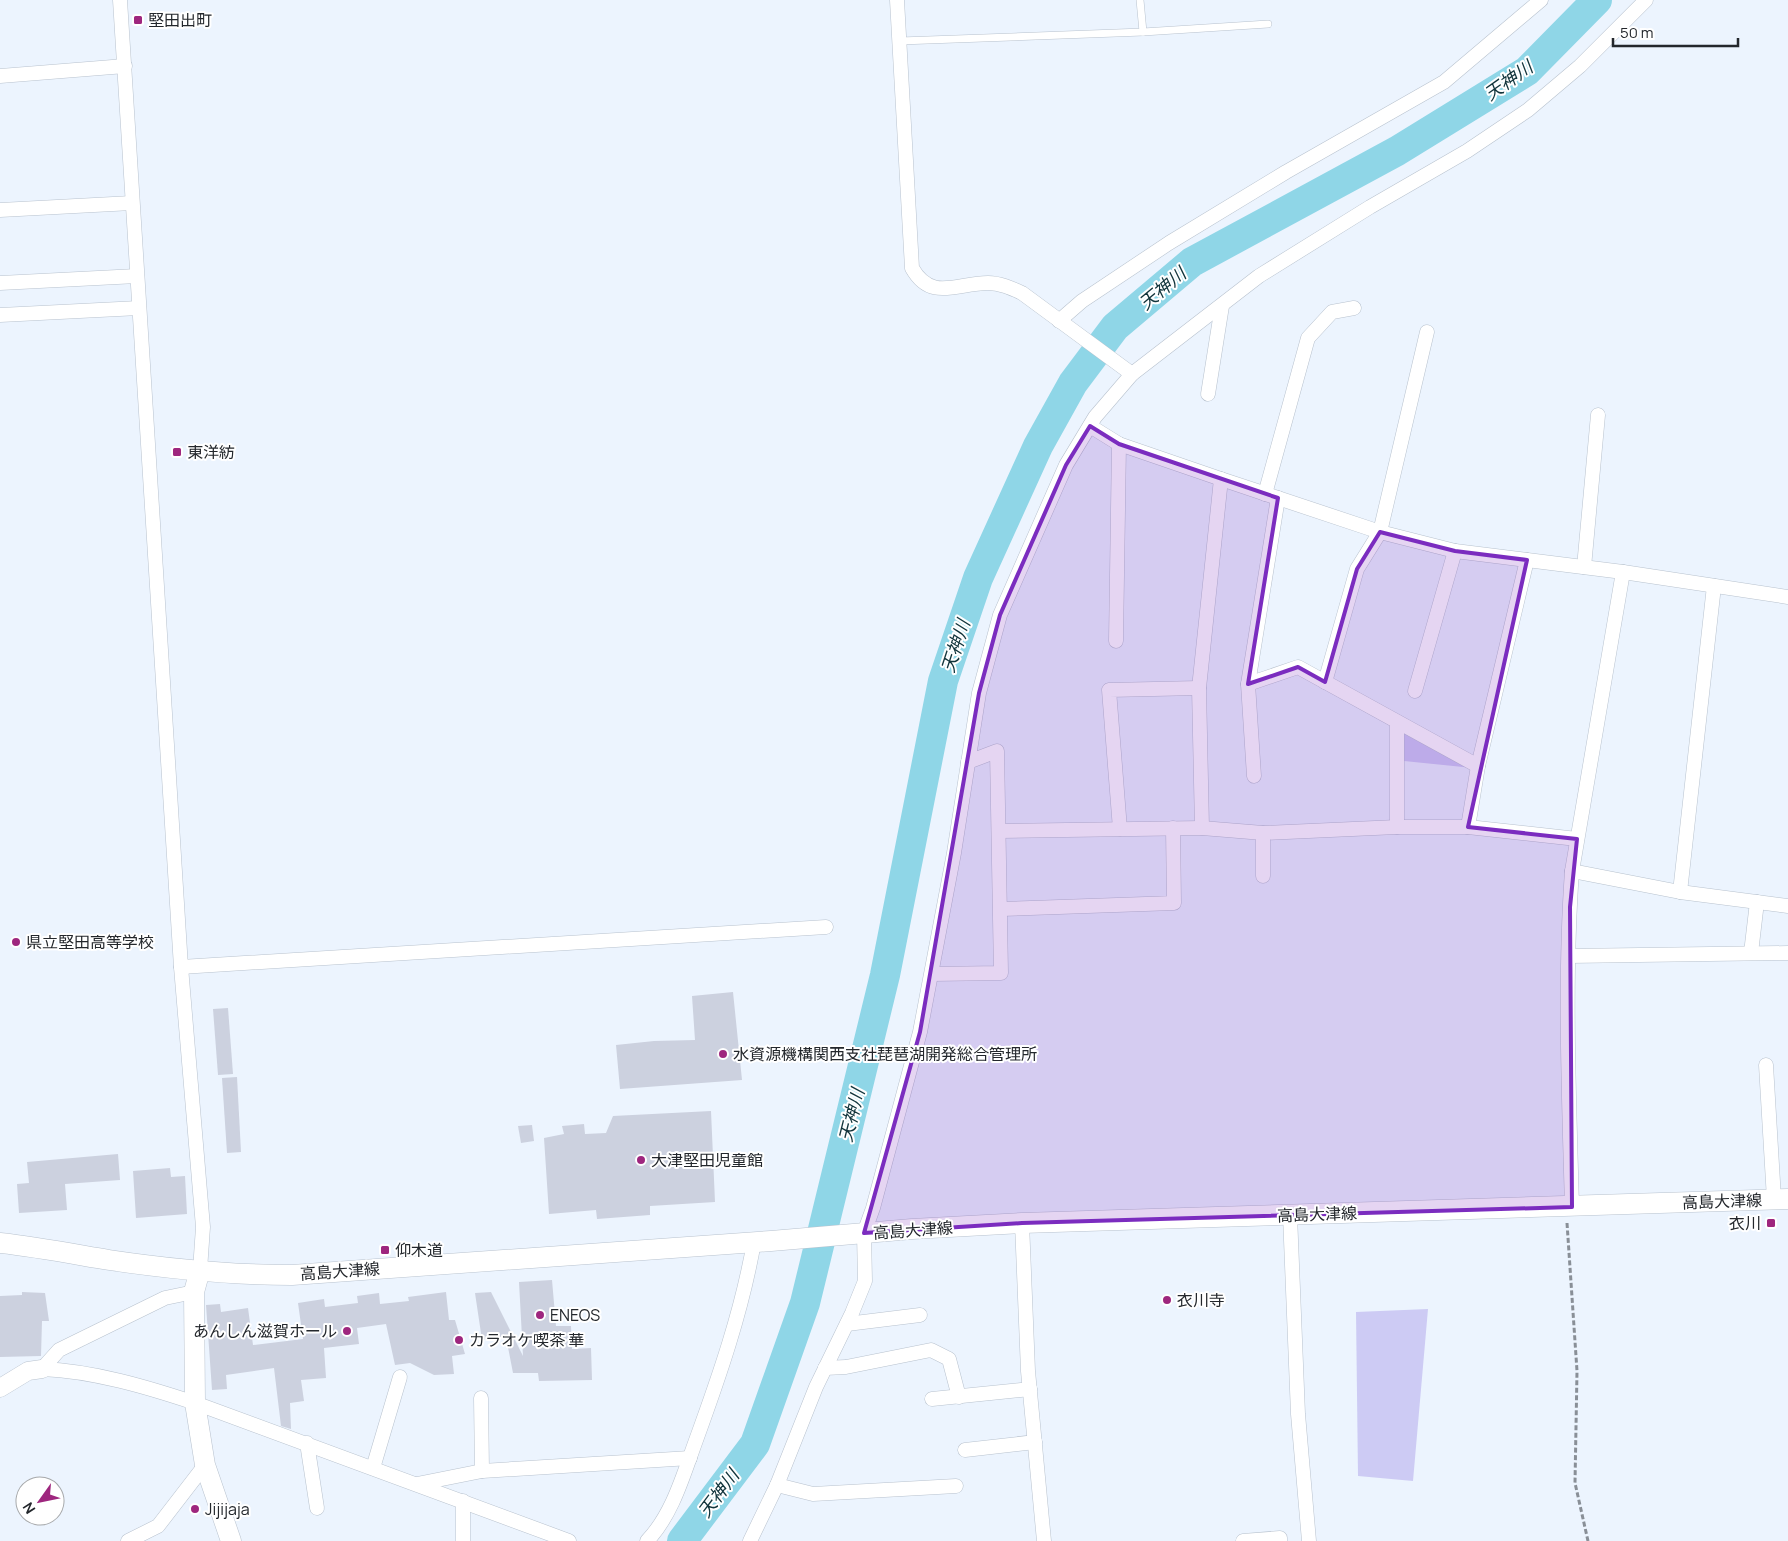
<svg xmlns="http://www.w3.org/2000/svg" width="1788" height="1541" font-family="Manrope,'Noto Sans JP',sans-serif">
<rect width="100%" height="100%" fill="#ecf4fe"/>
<!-- green -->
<g fill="#cdcbf4">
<path d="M1403,731L1473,768L1404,761Z"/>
<path d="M1428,1309L1413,1481L1358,1476L1356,1312Z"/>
</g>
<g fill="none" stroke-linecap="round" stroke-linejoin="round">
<!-- river -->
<path stroke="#8fd6e7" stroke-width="30" d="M682,1541L755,1444L805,1303L885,975L943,681L978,578L1038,446L1073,383L1115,327L1192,262L1397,151L1527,71L1597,0"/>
</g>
<!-- building -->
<g fill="#ccd1df">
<path d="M733,992L742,1080L620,1089L616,1045L654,1041L695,1040L692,996Z"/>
<path d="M228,1008L233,1074L218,1075L213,1009Z"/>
<path d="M237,1077L241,1152L227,1153L222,1078Z"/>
<path d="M711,1111L715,1202L650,1206V1215L597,1219L596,1210L549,1214L544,1138L564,1134L562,1126L584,1124L585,1134L606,1133L613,1116Z"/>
<path d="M532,1125L534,1141L521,1143L518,1126Z"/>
<path d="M118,1154L120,1180L65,1184L67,1210L19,1213L17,1184L29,1183L27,1162Z"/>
<path d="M170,1168L171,1177L185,1176L187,1214L136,1218L133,1171Z"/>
<path d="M552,1280L556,1326H571L572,1349L591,1348L592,1380L539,1381L538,1373H513L506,1337L482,1340L475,1293L491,1292L523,1356L519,1282Z"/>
<path d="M22,1292L45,1293L49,1321H42L41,1356L0,1357V1296L22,1295Z"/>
<path d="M446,1292L449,1320H455L465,1354L452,1356L454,1374L434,1375L410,1363L395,1365L386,1324L357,1328L359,1344L324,1348L326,1378L301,1380L304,1401L290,1403L291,1429L281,1426L274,1368L226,1375L227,1389L212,1390L206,1305L220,1304L221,1312L248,1308L253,1345L303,1339L298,1303L324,1299L325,1307L358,1303L357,1296L379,1293L380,1304L409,1301L408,1297Z"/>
</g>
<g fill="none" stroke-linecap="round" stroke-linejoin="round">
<defs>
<g id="service">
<path d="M1140,0L1143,32"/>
<path d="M900,41L1143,32L1268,24"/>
</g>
<g id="minor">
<path d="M120,0L181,967L203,1227L200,1270"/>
<path d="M897,0L912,268C931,302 957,283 988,283C1000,283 1011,288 1022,293L1132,374"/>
<path d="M0,76L125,66"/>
<path d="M0,210L132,203"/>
<path d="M0,283L137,276"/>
<path d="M0,315L139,308"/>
<path d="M1059,321L1082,301L1169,243L1286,172L1444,82L1541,0"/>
<path d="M1208,394L1222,306"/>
<path d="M1090,426L1119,444L1221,479L1380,532L1455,551L1623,572L1788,597"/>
<path d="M1265,494L1308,338L1332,312L1354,308"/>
<path d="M1278,498L1248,684L1298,667L1478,766"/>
<path d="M1584,567L1598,415"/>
<path d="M1116,641L1119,444"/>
<path d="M1325,682L1357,569L1380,532L1427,332"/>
<path d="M1248,684L1254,776"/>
<path d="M1415,691L1455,551"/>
<path d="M1397,827V722"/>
<path d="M1468,827L1478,766L1527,560"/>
<path d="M1202,828L1199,688L1221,479"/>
<path d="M1120,829L1109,690L1199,688"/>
<path d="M999,831L1202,828L1263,833L1397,827H1468L1577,839"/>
<path d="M1263,833V876"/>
<path d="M1572,871L1680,892L1788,906"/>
<path d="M1680,892L1714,586"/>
<path d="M1001,909L1174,903L1173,828"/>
<path d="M1751,953L1757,902"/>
<path d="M1569,956L1788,953"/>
<path d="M181,967L826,927"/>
<path d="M932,974L1001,973L997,751L968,762"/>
<path d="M1766,1065L1774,1199"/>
<path d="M1572,1207C1569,1095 1564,982 1572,871L1623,572"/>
<path d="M1290,1215L1298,1414L1309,1541"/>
<path d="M1022,1223L1028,1371L1044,1541"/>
<path d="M847,1324L920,1315"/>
<path d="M825,1368L846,1367L931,1350L949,1359L959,1397"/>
<path d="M42,1369C93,1371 147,1387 195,1403L569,1541"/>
<path d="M42,1369L59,1350L165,1298L194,1292"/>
<path d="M481,1398L482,1471"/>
<path d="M932,1399L1030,1389"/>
<path d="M307,1443L317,1508"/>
<path d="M965,1450L1035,1442"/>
<path d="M373,1468L400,1377"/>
<path d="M417,1484L482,1471L690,1458"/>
<path d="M777,1485L813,1494L956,1486"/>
<path d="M463,1501V1541"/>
<path d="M128,1541L158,1526L205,1465"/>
<path d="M647,1541C672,1515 683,1476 695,1443C719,1377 742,1311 754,1242"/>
<path d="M750,1541L777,1485L816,1387L852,1313L865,1281L864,1233L873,1208L920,1032L954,853L979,693L1000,615L1066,465L1095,417L1132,374L1259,276L1370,207L1467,151L1528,110L1580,66L1646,0"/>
<path d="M1243,1541L1280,1538V1541"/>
</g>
<path id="tertiary" d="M0,1388L28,1371L42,1369"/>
<g id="secondary">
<path d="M0,1243C37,1247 73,1254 109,1260C170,1269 231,1275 292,1275L771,1241L912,1229L1022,1223L1788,1199"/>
<path d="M200,1270L194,1292L195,1403L205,1465L231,1541"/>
</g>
</defs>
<!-- service casing -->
<use href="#service" stroke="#b8c2ce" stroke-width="8"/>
<!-- minor casing -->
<use href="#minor" stroke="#b8c2ce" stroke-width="15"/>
<!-- tertiary casing -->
<use href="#tertiary" stroke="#b8c2ce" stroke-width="19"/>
<!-- secondary casing -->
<use href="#secondary" stroke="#b8c2ce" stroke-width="21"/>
<!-- path -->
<path stroke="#898f97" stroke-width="3" stroke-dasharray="5 2.5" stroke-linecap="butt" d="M1567,1223L1577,1371L1575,1483L1588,1541"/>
<!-- service -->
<use href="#service" stroke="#fff" stroke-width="7"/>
<!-- minor -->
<use href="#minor" stroke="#fff" stroke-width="14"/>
<!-- tertiary -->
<use href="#tertiary" stroke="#fff" stroke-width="18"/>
<!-- secondary -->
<use href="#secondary" stroke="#fff" stroke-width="20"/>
</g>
<!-- marked area -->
<path fill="#7b2cbf" fill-opacity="0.2" stroke="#7b2cbf" stroke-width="4" stroke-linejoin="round" d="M1090,426L1119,444L1278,498L1248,684L1298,667L1325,682L1357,569L1380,532L1455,551L1527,560L1468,827L1577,839L1570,907L1572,1207L1022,1223L864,1233L920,1032L979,693L1000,615L1066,465Z"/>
<!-- markers -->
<g fill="#9e267e" stroke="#fff" stroke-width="2">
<rect x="133" y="15" width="10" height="10" rx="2.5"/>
<rect x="172" y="447" width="10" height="10" rx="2.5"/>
<circle cx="16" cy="942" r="5"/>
<circle cx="723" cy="1054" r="5"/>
<circle cx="641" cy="1160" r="5"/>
<rect x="1766" y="1218" width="10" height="10" rx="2.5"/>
<rect x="380" y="1245" width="10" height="10" rx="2.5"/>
<circle cx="1167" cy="1300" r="5"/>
<circle cx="540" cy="1315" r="5"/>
<circle cx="347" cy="1331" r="5"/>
<circle cx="459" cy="1340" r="5"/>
<circle cx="195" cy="1509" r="5"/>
</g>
<g text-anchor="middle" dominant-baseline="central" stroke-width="4" stroke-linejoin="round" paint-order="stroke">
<!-- poi labels -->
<g font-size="16" fill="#23272c" stroke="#fff" text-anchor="start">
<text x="148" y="20">堅田出町</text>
<text x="187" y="452">東洋紡</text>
<text x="26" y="942">県立堅田高等学校</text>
<text x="733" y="1054">水資源機構関西支社琵琶湖開発総合管理所</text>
<text x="651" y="1160">大津堅田児童館</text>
<text x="1761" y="1223" text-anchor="end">衣川</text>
<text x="395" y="1250">仰木道</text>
<text x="1177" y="1300">衣川寺</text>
<text x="550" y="1315">ENEOS</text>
<text x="337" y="1331" text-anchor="end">あんしん滋賀ホール</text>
<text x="469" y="1340">カラオケ喫茶 華</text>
<text x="205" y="1509">Jijijaja</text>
</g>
<!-- street labels -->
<g font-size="16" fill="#23272c" stroke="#fff">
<text transform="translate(1722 1201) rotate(-2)">高島大津線</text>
<text transform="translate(1317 1214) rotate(-2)">高島大津線</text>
<text transform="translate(913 1230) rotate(-4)">高島大津線</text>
<text transform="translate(340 1271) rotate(-4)">高島大津線</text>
</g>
<!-- water labels -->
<g font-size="18" font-style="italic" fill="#11343b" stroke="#fff">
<text transform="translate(1508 80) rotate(-35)">天神川</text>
<text transform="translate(1162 288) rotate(-40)">天神川</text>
<text transform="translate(955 646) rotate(-72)">天神川</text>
<text transform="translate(851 1115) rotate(-76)">天神川</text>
<text transform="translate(718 1493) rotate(-53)">天神川</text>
</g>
</g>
<!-- north arrow -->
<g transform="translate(40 1501) rotate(237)"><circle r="24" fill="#ffffff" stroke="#a7a9ab"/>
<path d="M0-4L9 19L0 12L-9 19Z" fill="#9e267e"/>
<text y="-8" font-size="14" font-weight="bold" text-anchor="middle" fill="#23272c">N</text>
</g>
<!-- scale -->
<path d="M1613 38v8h125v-8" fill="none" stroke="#23272c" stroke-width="2.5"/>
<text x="1620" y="38" font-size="15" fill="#23272c" stroke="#ffffff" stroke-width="4" paint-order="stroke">50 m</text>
</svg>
